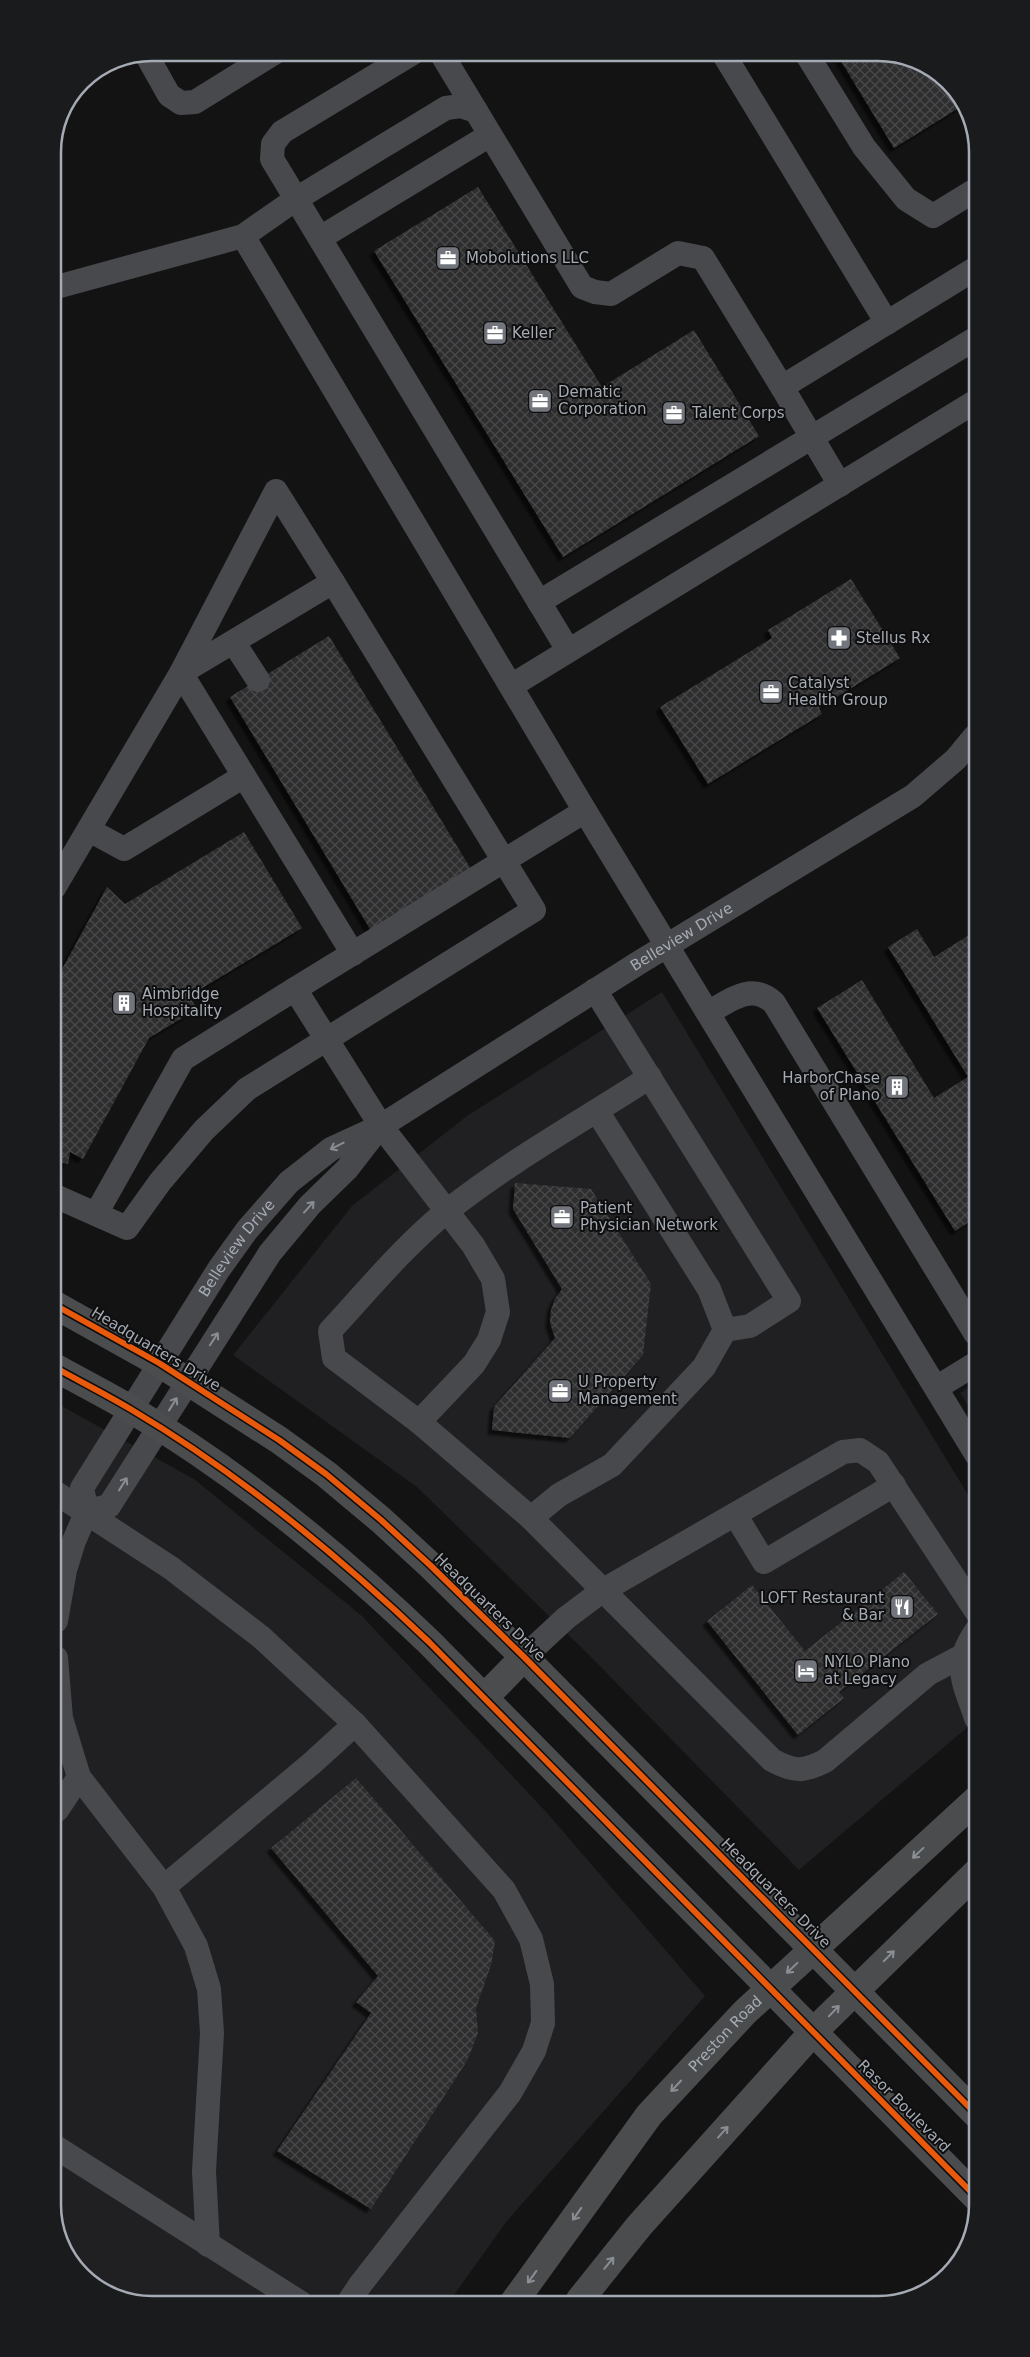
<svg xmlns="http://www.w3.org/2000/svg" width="1030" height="2357" font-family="'DejaVu Sans',sans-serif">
<defs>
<pattern id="building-cross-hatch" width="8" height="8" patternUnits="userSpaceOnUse" patternTransform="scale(1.25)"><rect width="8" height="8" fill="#2e2e2f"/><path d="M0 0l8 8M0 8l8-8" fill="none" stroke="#494a4b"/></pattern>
<filter id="shadow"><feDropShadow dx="-4.5" dy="4.5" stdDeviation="1" flood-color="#0009"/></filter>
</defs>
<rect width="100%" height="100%" fill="#131314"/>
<!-- built -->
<g fill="#202022">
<path d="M662,992L976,1508V1720L799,1870L590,1656L417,1487L233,1355L352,1206L467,1116Z"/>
<path d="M975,1383L976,1418L960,1393Z"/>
<path d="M56,1403L194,1479L362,1616L548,1814L705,1996L506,2222L449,2302L145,2304L91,2284L58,2237Z"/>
</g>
<!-- building -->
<g fill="url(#building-cross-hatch)" filter="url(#shadow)">
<path d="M836,53H885L939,73L962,106L894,148Z"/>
<path d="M478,187L602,387L694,330L759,436L563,557L374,251Z"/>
<path d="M851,579L900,658L819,708L822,714L708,784L660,707L772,638L768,630Z"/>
<path d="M329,636L474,874L373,934L230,697Z"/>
<path d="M244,832L302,928L189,996L197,1009L149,1038L83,1159L70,1152L68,1164L55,1161V982L107,887L125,904Z"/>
<path d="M917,929L934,957L974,932L975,1218L955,1231L817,1008L862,980L934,1098L968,1077L888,947Z"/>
<path d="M515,1183L591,1189L651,1284L643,1355L570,1438L492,1430L494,1407L555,1338L550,1323L551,1310L555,1299L562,1289L513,1209Z"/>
<path d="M904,1572L938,1614L839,1692L844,1698L798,1735L707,1621L752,1585L805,1651Z"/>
<path d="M356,1778L495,1941L491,1965L476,2008L478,2033L467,2061L371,2209L277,2151L371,2013L356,2002L378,1976L271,1848Z"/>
</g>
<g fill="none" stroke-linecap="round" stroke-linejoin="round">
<!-- minor -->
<g stroke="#48494c" stroke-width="24">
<path d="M413,53L282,132L273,144L272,159L568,650"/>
<path d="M441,53L476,111"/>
<path d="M723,53L887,323"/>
<path d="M806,53L864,147L906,199L933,216L972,192"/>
<path d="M146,54L169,95L181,103L195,102L274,53"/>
<path d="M243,236L585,811L976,1454"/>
<path d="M320,238L490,135"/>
<path d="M53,288L243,236L296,199L446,108L461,106L476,111L582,287L595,292L611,294L678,253L703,258L782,387"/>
<path d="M840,485L782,387L973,270"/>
<path d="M539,602L973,340"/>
<path d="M234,643L258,680"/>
<path d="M511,686L973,403"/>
<path d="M89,830L124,849L244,776"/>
<path d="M54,888L181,673L276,491L333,582"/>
<path d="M595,990L789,1301L750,1326L725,1330"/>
<path d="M708,1013C730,1000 752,982 774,1003L975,1333"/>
<path d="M650,1077C582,1121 510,1161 447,1211C404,1246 367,1291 330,1331L334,1358L419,1422L531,1518L772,1760C794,1772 803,1772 825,1761L928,1674L962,1656"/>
<path d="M55,1196L127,1228L160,1182L204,1130L247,1089L534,910L333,582L181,673L353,954"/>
<path d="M96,1214L183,1059L295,989"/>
<path d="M936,1388L975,1364"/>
<path d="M419,1422L474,1364L489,1340L498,1312L493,1279L473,1245L381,1126L295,989L585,811"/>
<path d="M56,1493L171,1568L261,1637L355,1724L504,1890L531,1939L542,1984L543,2023L534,2051L510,2093L360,2285L348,2303"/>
<path d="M87,1511L109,1506L270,1253L310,1205L347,1169L378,1129"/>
<path d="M736,1516L764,1562L894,1485"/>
<path d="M531,1518L559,1495L612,1465L704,1367L725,1330L709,1289L597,1111"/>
<path id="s1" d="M56,1621L65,1570L74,1541L87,1511L82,1488L219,1269L247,1230L289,1182L331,1149L381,1126L640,962L913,796L956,759L974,737"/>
<path d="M976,1631C952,1666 964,1682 976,1718"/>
<path d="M524,1657L566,1618L602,1591L843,1452L860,1450L878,1462L976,1611"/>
<path d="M56,1658L61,1718L79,1777L164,1887L196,1946L209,1989L212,2033L204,2171L208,2245"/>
<path d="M57,1810L79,1777"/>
<path d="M164,1887L311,1764L355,1724"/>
<path d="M57,2148L301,2303"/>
</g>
<!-- major -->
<g stroke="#4a4c4e" stroke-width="28">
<path d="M55,1305L159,1363L279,1440L326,1474L381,1520L431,1566L524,1657L977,2115"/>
<path d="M56,1368C81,1382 107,1395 132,1410C240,1474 338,1555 429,1642L977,2198"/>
<path d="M484,1698L524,1657"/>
<path d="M579,2301L639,2226L814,2031L977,1872"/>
<path id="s2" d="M514,2302L649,2115L745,2012L976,1800"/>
</g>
<defs>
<g id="cycleway">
<path d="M55,1305L159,1363L279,1440L326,1474L381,1520L431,1566L524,1657L977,2115"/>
<path d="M56,1368C81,1382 107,1395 132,1410C240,1474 338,1555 429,1642L977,2198"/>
</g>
</defs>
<!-- cycleway casing -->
<use href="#cycleway" stroke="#0e0e0f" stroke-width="9"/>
<!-- cycleway -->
<use href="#cycleway" stroke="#e8590c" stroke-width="6"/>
</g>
<!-- one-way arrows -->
<defs><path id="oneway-shaft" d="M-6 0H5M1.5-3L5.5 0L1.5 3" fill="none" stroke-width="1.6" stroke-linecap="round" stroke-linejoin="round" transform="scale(1.25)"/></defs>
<g stroke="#898e95">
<use href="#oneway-shaft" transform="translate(337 1146) rotate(153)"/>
<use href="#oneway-shaft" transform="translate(309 1207) rotate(-48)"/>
<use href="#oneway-shaft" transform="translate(214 1339) rotate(-57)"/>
<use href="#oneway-shaft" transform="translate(173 1404) rotate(-58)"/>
<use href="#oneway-shaft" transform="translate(123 1484) rotate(-58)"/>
</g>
<g stroke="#8a8e95">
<use href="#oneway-shaft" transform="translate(918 1853) rotate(137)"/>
<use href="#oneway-shaft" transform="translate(889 1956) rotate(-45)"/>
<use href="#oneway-shaft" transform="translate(792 1968) rotate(137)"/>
<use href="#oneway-shaft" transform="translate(834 2011) rotate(-46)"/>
<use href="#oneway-shaft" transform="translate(676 2086) rotate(133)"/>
<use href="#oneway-shaft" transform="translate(723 2132) rotate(-48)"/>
<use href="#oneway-shaft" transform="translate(577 2214) rotate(125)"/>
<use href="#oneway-shaft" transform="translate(609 2263) rotate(-51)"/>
<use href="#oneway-shaft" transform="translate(532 2277) rotate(126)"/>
</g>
<!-- icons -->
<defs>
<symbol id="office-square" viewBox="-11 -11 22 22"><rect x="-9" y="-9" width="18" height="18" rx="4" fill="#72767c" stroke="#0e0e0f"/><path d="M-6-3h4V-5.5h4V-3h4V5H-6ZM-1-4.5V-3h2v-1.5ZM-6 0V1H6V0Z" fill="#fff"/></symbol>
<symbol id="pharmacy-square" viewBox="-11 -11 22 22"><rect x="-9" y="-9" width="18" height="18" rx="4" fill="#72767c" stroke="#0e0e0f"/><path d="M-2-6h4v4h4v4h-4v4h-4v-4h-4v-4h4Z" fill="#fff"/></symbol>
<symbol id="building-square" viewBox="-11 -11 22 22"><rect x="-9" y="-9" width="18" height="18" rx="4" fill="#72767c" stroke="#0e0e0f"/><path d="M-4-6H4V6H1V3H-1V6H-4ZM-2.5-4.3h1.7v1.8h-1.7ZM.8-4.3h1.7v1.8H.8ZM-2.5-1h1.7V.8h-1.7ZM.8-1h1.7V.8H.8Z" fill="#fff"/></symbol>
<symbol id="restaurant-square" viewBox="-11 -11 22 22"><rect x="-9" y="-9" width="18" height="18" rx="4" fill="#72767c" stroke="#0e0e0f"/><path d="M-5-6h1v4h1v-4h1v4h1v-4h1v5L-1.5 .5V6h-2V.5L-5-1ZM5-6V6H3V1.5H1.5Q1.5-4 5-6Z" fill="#fff"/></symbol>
<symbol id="hotel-square" viewBox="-11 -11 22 22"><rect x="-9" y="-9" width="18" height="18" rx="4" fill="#72767c" stroke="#0e0e0f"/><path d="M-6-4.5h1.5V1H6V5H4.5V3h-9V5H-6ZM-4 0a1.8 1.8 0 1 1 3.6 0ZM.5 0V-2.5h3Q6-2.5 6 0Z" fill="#fff"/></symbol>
</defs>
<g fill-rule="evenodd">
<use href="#office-square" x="434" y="244" width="28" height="28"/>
<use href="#office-square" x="481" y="319" width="28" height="28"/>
<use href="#office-square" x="526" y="387" width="28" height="28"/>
<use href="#office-square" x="660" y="399" width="28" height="28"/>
<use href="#pharmacy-square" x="825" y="624" width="28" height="28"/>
<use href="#office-square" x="757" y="678" width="28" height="28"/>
<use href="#building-square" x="110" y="989" width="28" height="28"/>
<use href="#building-square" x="883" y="1073" width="28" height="28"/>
<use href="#office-square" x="548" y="1203" width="28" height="28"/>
<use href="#office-square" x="546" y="1377" width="28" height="28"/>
<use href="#restaurant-square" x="888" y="1593" width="28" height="28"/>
<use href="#hotel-square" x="792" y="1657" width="28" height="28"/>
</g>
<g text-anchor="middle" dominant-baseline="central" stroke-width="4" stroke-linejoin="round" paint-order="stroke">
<!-- poi labels -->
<g font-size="15" fill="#a5abb4" stroke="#0e0e0f" text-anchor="start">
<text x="466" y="258">Mobolutions LLC</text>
<text x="512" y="333">Keller</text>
<text x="558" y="392">Dematic<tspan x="558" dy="17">Corporation</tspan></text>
<text x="692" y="413">Talent Corps</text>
<text x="856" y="638">Stellus Rx</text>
<text x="788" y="683">Catalyst<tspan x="788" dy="17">Health Group</tspan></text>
<text x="142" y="994">Aimbridge<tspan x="142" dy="17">Hospitality</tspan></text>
<text x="880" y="1078" text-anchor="end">HarborChase<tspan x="880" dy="17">of Plano</tspan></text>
<text x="580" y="1208">Patient<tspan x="580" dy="17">Physician Network</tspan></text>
<text x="578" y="1382">U Property<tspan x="578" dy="17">Management</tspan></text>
<text x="884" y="1598" text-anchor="end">LOFT Restaurant<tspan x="884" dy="17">&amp; Bar</tspan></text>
<text x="824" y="1662">NYLO Plano<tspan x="824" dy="17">at Legacy</tspan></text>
</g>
<!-- street labels -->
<g font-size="15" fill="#a5abb4" stroke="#0e0e0f">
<text stroke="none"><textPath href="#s1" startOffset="972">Belleview Drive</textPath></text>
<text stroke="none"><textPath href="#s1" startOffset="424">Belleview Drive</textPath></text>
<text transform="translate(156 1349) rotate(31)">Headquarters Drive</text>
<text transform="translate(490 1607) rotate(44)">Headquarters Drive</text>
<text transform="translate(776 1893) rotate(45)">Headquarters Drive</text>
<text stroke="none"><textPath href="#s2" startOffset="342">Preston Road</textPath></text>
<text transform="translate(904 2106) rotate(45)">Rasor Boulevard</text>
</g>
</g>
<!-- crop -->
<path d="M0 0H1030V2357H0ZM152 61H878A91 91 0 0 1 969 152V2205A91 91 0 0 1 878 2296H152A91 91 0 0 1 61 2205V152A91 91 0 0 1 152 61Z" fill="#1a1b1c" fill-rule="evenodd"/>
<path fill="none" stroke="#a5abb4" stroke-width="2.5" d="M152 61H878A91 91 0 0 1 969 152V2205A91 91 0 0 1 878 2296H152A91 91 0 0 1 61 2205V152A91 91 0 0 1 152 61Z"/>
</svg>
